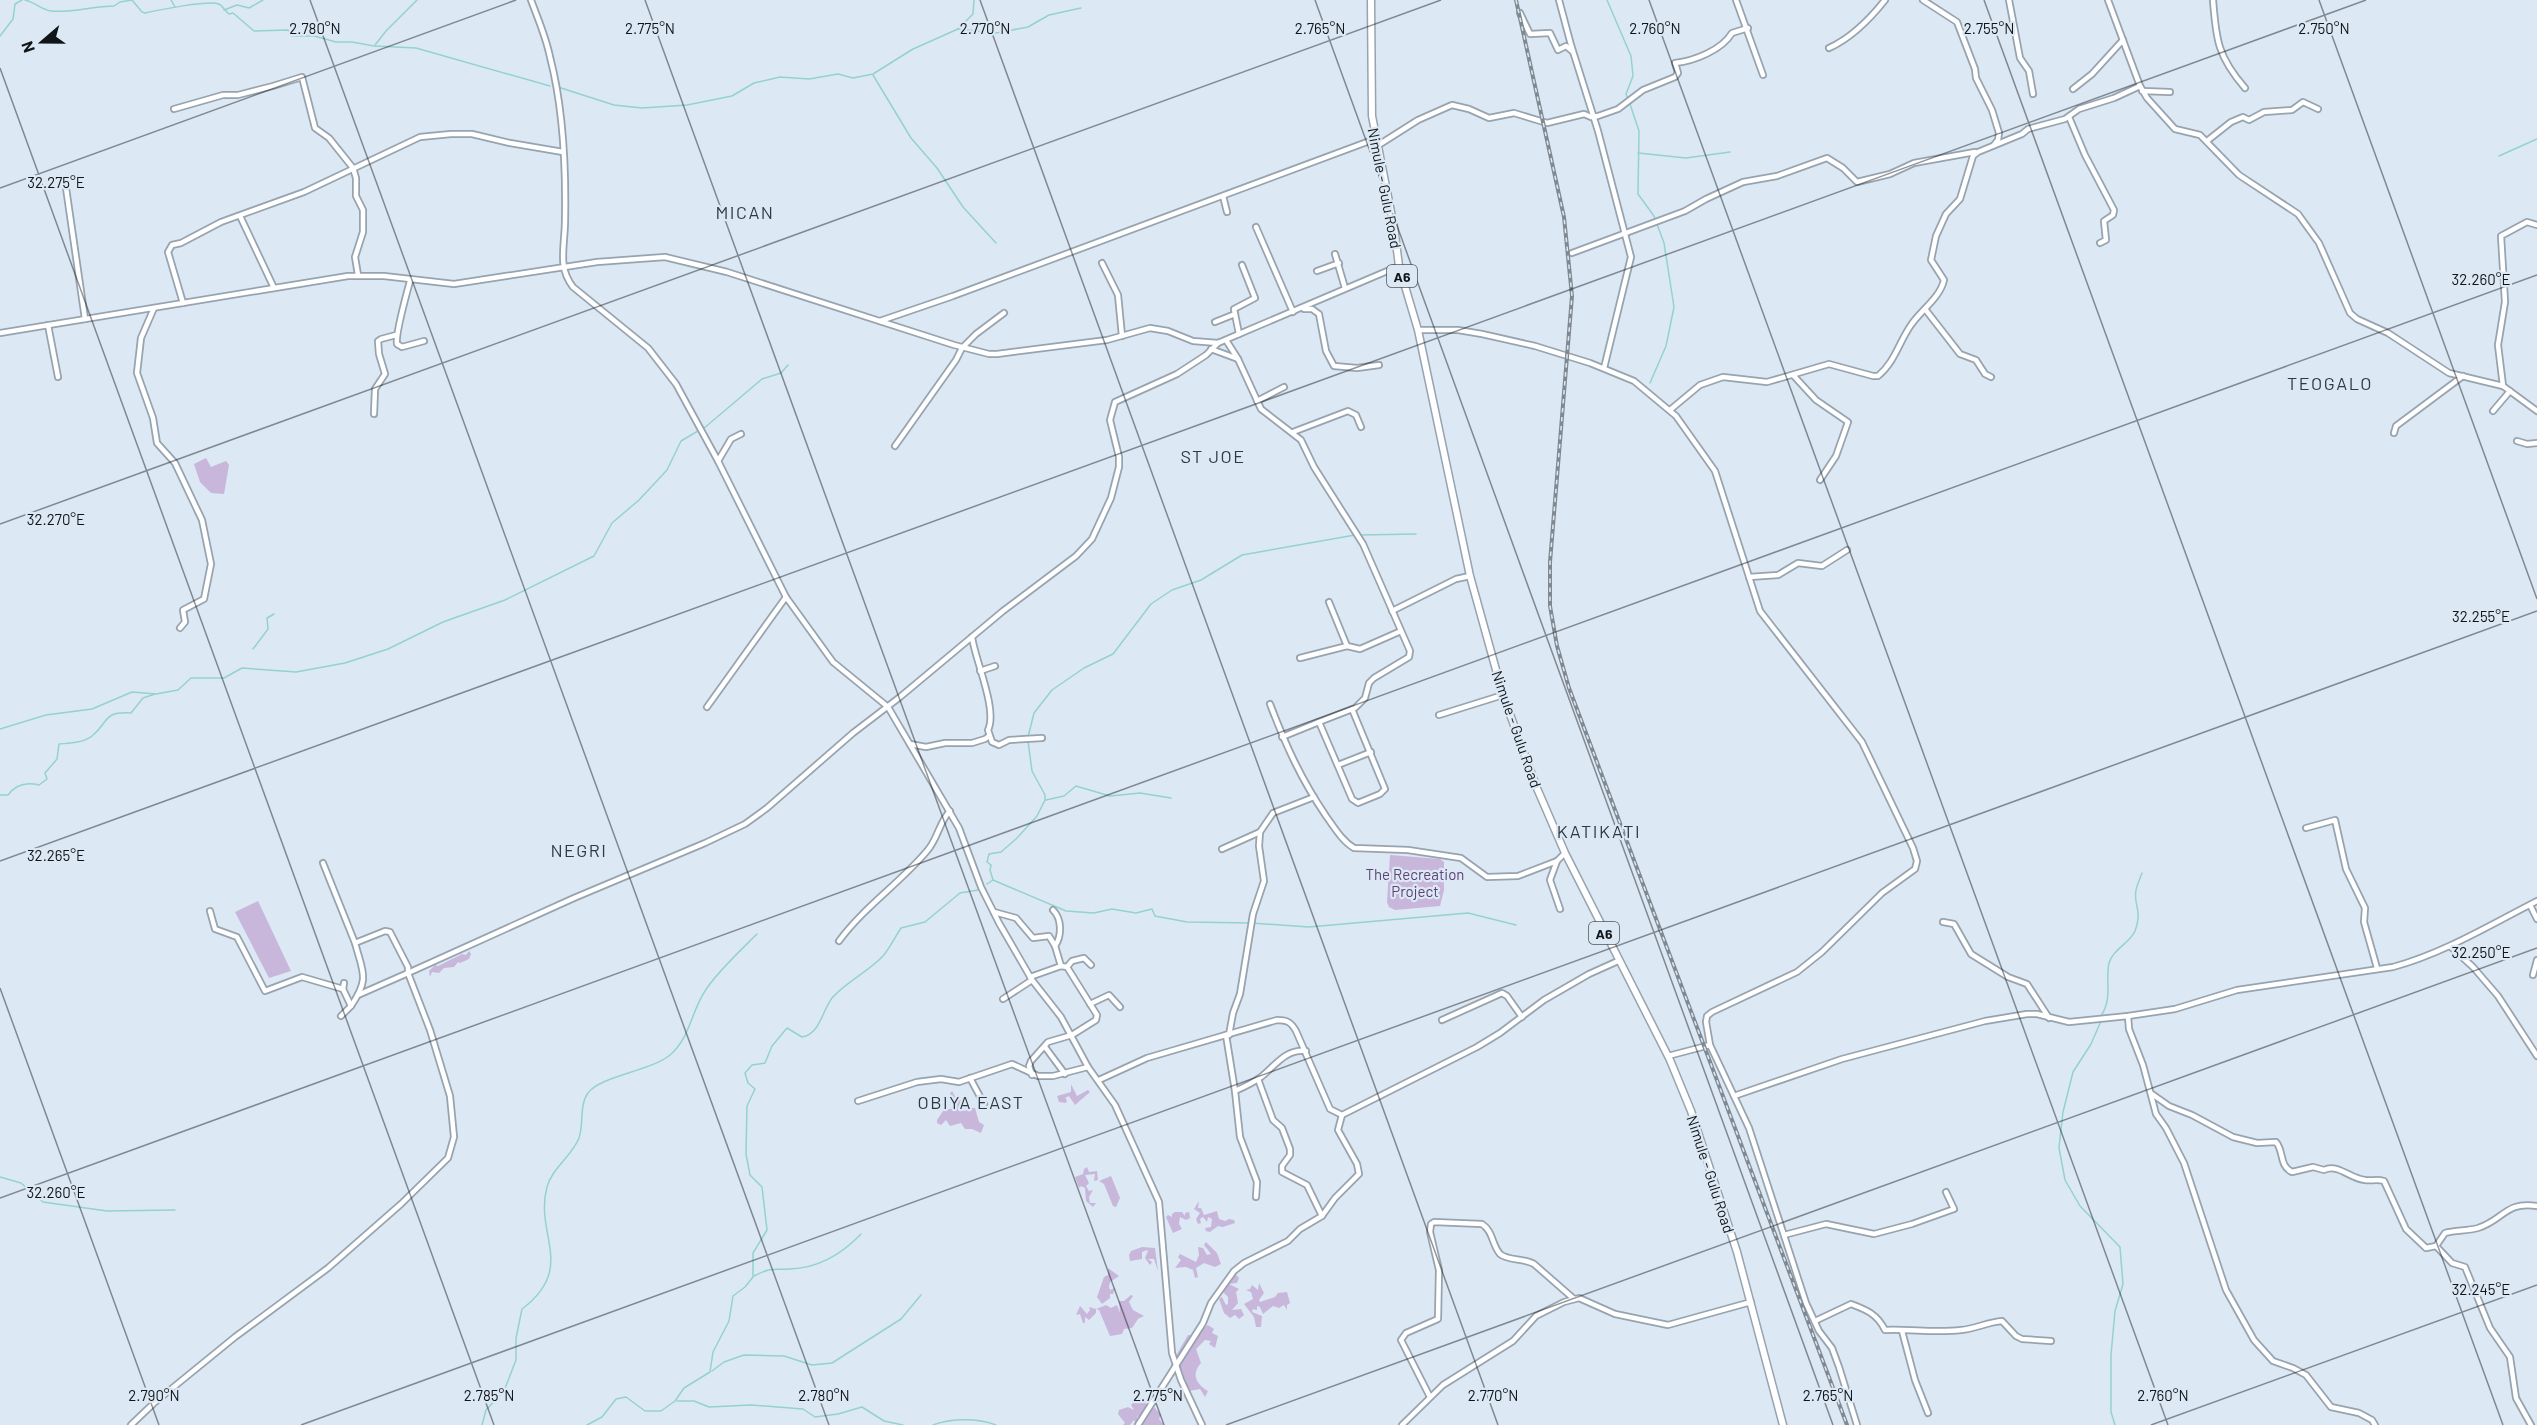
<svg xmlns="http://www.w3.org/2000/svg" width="2537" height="1425" font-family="Barlow,sans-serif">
<rect width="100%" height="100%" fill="#dce9f5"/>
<!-- green -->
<g fill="#c8b6db">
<path d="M206,458L211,467L226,461L229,465L224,494L211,493L200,482L194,464Z"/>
<path d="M1390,855L1440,859L1444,862V890L1440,906L1395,910L1389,907L1387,902Z"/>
<path d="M258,901L291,971L269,978L235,912Z"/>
<path d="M469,951L471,954L469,959L460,963L458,962L454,967L444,968L439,973L432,972L430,977L429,971L435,965L438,966L462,954L466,955Z"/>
<path d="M1071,1084L1077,1096L1088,1090L1090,1092L1075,1105L1069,1096L1065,1098L1067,1100L1066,1103L1059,1102L1057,1096L1071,1092Z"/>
<path d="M952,1091L956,1098L963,1101L960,1110L965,1111L969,1108H975L979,1122L984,1125L981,1133L972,1129H965L961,1123L950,1126L946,1120L941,1125L937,1123V1120L943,1111L956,1107L950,1094Z"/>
<path d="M1087,1167L1089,1172L1097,1171L1098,1180L1094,1181L1095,1174L1085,1175L1089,1183L1086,1186L1089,1191L1093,1190L1089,1197L1090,1203H1096L1093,1207L1086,1201L1085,1188L1081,1186L1079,1188L1075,1177L1083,1174L1084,1169Z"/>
<path d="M1111,1176L1120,1198L1116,1207L1113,1206L1104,1184L1099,1181Z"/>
<path d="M1199,1201L1198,1208H1201L1204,1215L1217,1211L1219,1219L1225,1221L1229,1219L1234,1220L1235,1223L1223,1227L1218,1226L1210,1232L1206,1231L1205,1228L1211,1227L1212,1219L1208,1217L1207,1222L1203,1217L1200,1219L1201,1223L1198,1224L1196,1219L1200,1213L1194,1209Z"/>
<path d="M1175,1212H1182L1185,1216V1213L1189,1212L1190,1218L1186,1220L1180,1217L1179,1224L1182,1229L1173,1233L1166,1217L1168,1215L1172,1217V1214Z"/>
<path d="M1206,1242L1217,1253L1221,1264L1215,1267L1204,1263L1196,1268L1198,1277L1195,1278L1193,1270L1186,1267L1175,1268L1181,1260L1178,1257L1180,1254L1196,1262L1199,1255L1198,1247L1203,1248L1207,1255L1211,1254L1204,1245Z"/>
<path d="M1142,1247L1155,1248L1158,1271L1154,1259H1148L1152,1262L1150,1265L1145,1258L1148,1251L1147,1250L1142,1252V1259L1130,1261L1129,1255L1131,1251Z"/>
<path d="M1108,1268L1119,1276L1110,1282L1109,1287L1110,1290L1115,1288L1113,1294H1110V1298L1102,1304L1097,1297L1104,1277L1108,1275Z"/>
<path d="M1234,1272L1239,1278L1237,1283L1229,1284L1239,1289L1236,1292L1238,1303L1232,1310L1241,1309L1244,1315L1239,1319L1235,1315L1230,1318L1224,1313L1219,1299L1222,1297L1226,1305L1228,1304V1297L1220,1289L1225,1288Z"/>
<path d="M1259,1283L1264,1293L1259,1300L1260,1302L1275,1297L1278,1293L1287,1292L1290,1303L1287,1305V1310L1284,1305L1279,1308L1273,1306L1263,1314L1260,1307L1257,1306V1310L1253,1309L1252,1312L1262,1316L1261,1327H1256L1254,1317L1244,1304L1253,1299L1251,1292L1246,1290L1250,1289L1252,1285L1258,1290Z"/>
<path d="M1131,1295L1133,1296L1129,1302L1133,1310L1144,1316L1138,1319L1132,1328L1124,1329L1122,1334L1110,1336L1099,1310L1096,1309V1313L1089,1320L1085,1317V1323H1083L1080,1314L1076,1315L1080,1306L1087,1314L1090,1310L1089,1307L1096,1309L1106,1305L1111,1308L1117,1305L1120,1313L1119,1301H1124Z"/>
<path d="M1208,1325L1214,1329L1212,1333L1218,1336L1215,1348L1209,1344L1211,1341L1205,1340L1196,1349L1201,1363C1191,1374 1196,1384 1208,1391L1205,1397L1200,1389L1189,1391L1190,1388L1187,1389L1180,1374H1183L1180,1373L1177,1354L1188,1335L1198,1336L1202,1329Z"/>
<path d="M1138,1397L1141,1398L1149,1407L1146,1415L1154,1407L1161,1415L1159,1419L1164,1425H1140L1144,1422L1141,1423L1137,1415L1138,1422L1136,1425L1134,1420L1130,1425H1123L1125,1423L1118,1414L1119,1410L1128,1407L1134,1410L1131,1405Z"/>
</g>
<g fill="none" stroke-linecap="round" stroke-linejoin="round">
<!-- stream -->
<g stroke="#94d2cd" stroke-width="1.5">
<path d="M25,0C35,2 41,10 51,11C72,13 93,6 114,6L120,2L132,0L142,12L145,13C158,10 209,0 219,4C223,6 225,11 229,14L233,13L254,31L288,30L292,36H314L336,42H352L374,46L416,48L550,86"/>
<path d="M171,0L175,7"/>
<path d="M1607,0L1631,56L1633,76L1626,94L1628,99"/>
<path d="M224,10L237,5L249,8L263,0"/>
<path d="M958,29L996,33L1028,27L1049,15L1081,8"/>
<path d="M0,36L13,19L15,4L22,0"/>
<path d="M375,45L386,31L417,0"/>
<path d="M873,75L911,138L937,168L963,207L996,243"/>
<path d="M558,87L614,105L642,108L687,105L732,96L754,83L780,77L809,79L838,74L853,78L873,74L913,49L958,29L973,14L974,0"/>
<path d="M1630,104L1639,131L1638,194L1654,216L1664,243L1674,307L1666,346L1650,383"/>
<path d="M1638,153L1686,158L1730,152"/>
<path d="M2499,156L2537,139"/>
<path d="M703,429L762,379L781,373L788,365"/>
<path d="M1360,535L1416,534"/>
<path d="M253,649L268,629L267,618L274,614"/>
<path d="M0,729L46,715L92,709L132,692L156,694L178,690L191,678H224L242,668L296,672L345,663L388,649L443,622L505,600L594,556L612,523L639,500L667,470L681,441L698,431"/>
<path d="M1028,737L1034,713L1052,690L1084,668L1113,654L1151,604L1172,590L1201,580L1242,555L1355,535"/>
<path d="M0,795H8C16,784 27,782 39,785L47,779L45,773L57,759L59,744C70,743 83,743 92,736C109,722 103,711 131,713L143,698L155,694"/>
<path d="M1046,800L1064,796L1076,786L1110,796L1140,793L1171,798"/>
<path d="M993,880L1066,911L1094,913L1112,909L1136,913L1152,909L1155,916L1187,922L1251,923L1309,927L1468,913L1516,925"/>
<path d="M987,884L993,880L990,870L991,865L987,862L989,854L1001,852L1016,839L1037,816L1045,800V795L1032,771L1028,741"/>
<path d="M2101,1016C2113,998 2105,980 2109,963C2113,949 2130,943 2135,931C2143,909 2133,906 2136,890C2137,885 2140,878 2142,873"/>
<path d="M2101,1021L2091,1044L2073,1072L2063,1112L2059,1148L2065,1180L2080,1206L2120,1247L2123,1284L2115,1311L2111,1355V1412L2115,1425"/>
<path d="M0,1177L21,1183L43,1202L107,1211L175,1210"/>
<path d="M754,1276C772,1267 772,1270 790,1269C818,1268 842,1254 861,1234"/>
<path d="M712,1371L724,1362L744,1355L784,1356L812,1365L832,1363L901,1319L921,1295"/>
<path d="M677,1401H694L709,1407L751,1405L803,1409L815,1417L838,1414L862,1407L884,1421L903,1425"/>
<path d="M482,1425L486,1410L504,1391L516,1360V1338L522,1309C577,1267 534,1235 547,1187C552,1168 572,1156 579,1138C584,1124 579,1105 588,1093C600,1076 651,1071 670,1055C690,1038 691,1012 705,991C716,973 742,949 757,934"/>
<path d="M587,1425L602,1417L616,1399L626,1397L645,1411H661L675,1401L684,1388L710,1372L713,1352L729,1321L733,1296L745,1287L753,1277V1253L767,1230L762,1187L750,1175L746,1154L747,1106L755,1089L748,1083L745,1073L752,1065L765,1063L772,1046L787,1028L802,1037C820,1034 822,1011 832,998C847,981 868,972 883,956C890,948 895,937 901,928L925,922L960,893L978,890"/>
<path d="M933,1425C951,1418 978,1418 996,1425"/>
</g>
<defs>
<g id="minor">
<path d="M531,0C538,19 546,37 550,57C563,107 566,169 565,221C565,245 557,267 573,287L648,348L676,384L718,461L786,597L833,662L888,707L959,828L981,887L999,923L1032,980L1061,1017L1088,1067L1115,1105L1159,1202L1172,1353L1181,1380L1202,1425"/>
<path d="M1559,0L1571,45L1598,131L1631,257L1604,368"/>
<path d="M1736,0L1763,75"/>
<path d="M1923,0L1957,22L1975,69L1976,78L1992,110L1999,133L1998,140L1994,145"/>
<path d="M2009,0L2020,58L2029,71L2033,94"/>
<path d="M2108,0L2140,86L2147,98L2175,129L2200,135L2239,175L2298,214L2319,243L2350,313L2357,319L2388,333L2449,373L2503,386L2537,411"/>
<path d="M2213,0C2216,40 2218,57 2245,88"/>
<path d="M1520,13L1530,34L1550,33L1558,50L1566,46L1572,51"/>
<path d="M1829,48C1851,38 1870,19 1885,0"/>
<path d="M2073,89L2092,74L2123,40"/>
<path d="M2142,91L2170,92"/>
<path d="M174,109L223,95H238L273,86L302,77L315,128L329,138L353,168L356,178V196L363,210V232L355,257L358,275"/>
<path d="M2069,117L2085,155L2114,210L2113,215L2104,221L2106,240L2100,243"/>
<path d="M2207,141L2231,122L2243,117L2249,120L2264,112L2292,110L2303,102L2318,109"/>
<path d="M1377,146L1418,120L1452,105L1469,109L1489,118L1514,113L1547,123L1584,114L1591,117L1598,116L1618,109L1643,90L1675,77L1678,73L1675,63C1694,61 1722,50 1732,33L1748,28"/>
<path d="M65,181L85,319"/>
<path d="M1223,196L1227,212"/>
<path d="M240,216L274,288"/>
<path d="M1256,227L1293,312"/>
<path d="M1572,253L1685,211L1706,199L1743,182L1777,176L1827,158L1843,168L1857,182L1890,174L1914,163L1975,152"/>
<path d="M1335,254L1345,288"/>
<path d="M1102,263L1118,295L1122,336"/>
<path d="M1317,271L1339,263"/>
<path d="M410,281C407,292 395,335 397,344L402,347L424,341"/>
<path d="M183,303L168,252L172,245L181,243L221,222L304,192L420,137L451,134H472L510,143L563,152"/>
<path d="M154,308L141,338L137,373L153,418L157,443L175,463L202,520L211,564L204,599L183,610L185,622L180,628"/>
<path d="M1304,309H1312L1319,314L1326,351L1334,366L1357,368L1379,365"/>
<path d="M1925,309L1960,354L1976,360L1985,374L1991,377"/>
<path d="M880,321L953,296L1375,139"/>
<path d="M1215,322L1235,314"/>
<path d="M48,325L58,377"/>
<path d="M1418,330H1458L1482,334L1535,346L1590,363L1634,381L1676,416L1715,471L1760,611L1862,742L1913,848L1917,861L1915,869L1882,893L1822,952L1797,972L1712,1012L1707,1016L1706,1022L1710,1045L1749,1128L1806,1303L1819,1331L1832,1348L1839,1367L1857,1425"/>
<path d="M0,333L348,276H384L454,284L597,262L665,257L727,272L954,345L989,354H997L1107,340L1150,328L1168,331L1193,341L1218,343L1399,266"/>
<path d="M1239,334L1234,309L1255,298L1242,265"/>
<path d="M1226,340L1238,359L1261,409L1301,440L1314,467L1363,544L1410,651L1409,657L1374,678L1369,683L1365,698L1355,708L1319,722L1352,799L1358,803L1380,794L1385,789L1352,709"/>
<path d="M1211,349L1238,359"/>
<path d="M1793,375L1816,400L1848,422L1836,456L1820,480"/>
<path d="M2503,386L2498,345L2505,302L2501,236L2527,222L2537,225"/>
<path d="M1257,401L1284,387"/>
<path d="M1670,410L1700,385L1723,377L1767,382L1829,364L1873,376H1878C1895,362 1899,342 1911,325C1921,310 1940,298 1944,280L1931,260L1936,236L1946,214L1960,199L1973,156L1978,152L2022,134L2028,129L2065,119L2079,109L2114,98L2140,86"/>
<path d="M2493,411L2510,391"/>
<path d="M374,414L375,389L385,374L379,354L378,341L381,339L396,335"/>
<path d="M1293,432L1348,411L1356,415L1361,427"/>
<path d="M2394,433L2396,426L2463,376"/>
<path d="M2517,441L2527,444L2537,443"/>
<path d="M895,446L956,360L962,348L976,334L1004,313"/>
<path d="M718,461L731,439L741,434"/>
<path d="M1749,577L1778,575L1798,563L1822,566L1847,550"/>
<path d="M1329,602L1347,646L1360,649L1401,631"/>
<path d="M1392,611L1456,579L1470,576"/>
<path d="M972,637C975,660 998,710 988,730L992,742L999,745L1009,740L1042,738"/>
<path d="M1300,658L1347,646"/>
<path d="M980,671L995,666"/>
<path d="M1270,704C1286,746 1301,779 1326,816C1334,827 1342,841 1354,848L1408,850L1461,858L1487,877L1518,876L1557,861L1565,853"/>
<path d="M707,707L786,597"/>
<path d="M1439,715L1503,695"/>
<path d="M1282,737L1319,722"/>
<path d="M910,744L926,747L945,743H972L985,739L989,736"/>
<path d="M1338,765L1371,752"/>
<path d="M2306,828L2335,820L2346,869L2365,908L2364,922L2377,968"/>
<path d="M1222,849L1260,832L1273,813L1314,797"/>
<path d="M1557,861L1550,880L1560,909"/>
<path d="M323,863L355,943L385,931L390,932L408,967V973L358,995"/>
<path d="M2530,905L2537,919"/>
<path d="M1053,910C1062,919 1062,936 1055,946"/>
<path d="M210,911L215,929L237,937L265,991L302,977L343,989"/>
<path d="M994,912L1016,918L1033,938L1049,936L1055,946L1061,966"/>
<path d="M1943,922L1954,924L1971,954L2008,977L2027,984L2049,1018"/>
<path d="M839,941C864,907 900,883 927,851C938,839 939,822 950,811"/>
<path d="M2450,946L2473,967L2498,996L2537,1056"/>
<path d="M1067,967L1072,961L1084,958L1091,965"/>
<path d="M2533,975L2537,960"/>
<path d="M1030,977L1061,966L1067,967L1097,1015L1096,1020L1072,1035L1048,1042L1031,1061L1029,1066L1032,1075"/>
<path d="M1003,999L1032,980"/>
<path d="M1090,1004L1109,995L1120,1007"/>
<path d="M351,1006C370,978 363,973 355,943"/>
<path d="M341,1016L351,1006L343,989L344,983"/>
<path d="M2128,1016L2129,1029L2143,1065L2156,1114L2166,1128L2184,1163L2226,1290L2254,1340L2273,1361L2293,1368L2306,1375L2331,1407L2359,1413L2372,1420L2375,1425"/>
<path d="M1442,1020L1502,993L1507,996L1522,1017"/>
<path d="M1226,1035L1235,1091"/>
<path d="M1229,1035L1233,1013L1240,994L1253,914L1264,881L1259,846L1260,832"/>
<path d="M1045,1047L1065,1074"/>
<path d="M1668,1056L1710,1045"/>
<path d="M970,1078L984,1104"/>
<path d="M1258,1079L1273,1120L1282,1128L1290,1149V1155L1282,1166V1172L1307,1185L1322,1216"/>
<path d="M1099,1080L1147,1058L1277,1020C1287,1020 1291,1022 1296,1031L1330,1109L1342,1115L1477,1047L1500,1033L1544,1000L1589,974L1618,961"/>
<path d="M2152,1094L2169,1106L2192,1115L2233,1137L2257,1143L2276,1142C2284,1151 2279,1166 2292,1172L2313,1167L2324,1170C2338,1163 2350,1179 2365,1180C2372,1181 2377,1179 2384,1181L2406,1229L2426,1248L2436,1246L2445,1233C2456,1230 2467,1231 2478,1228C2504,1220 2505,1201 2537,1206"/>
<path d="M1734,1096L1842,1059L1985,1021L2027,1014H2037L2069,1022L2128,1016L2175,1009L2237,990L2393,967C2444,953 2490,925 2537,901"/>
<path d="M858,1101L917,1082L941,1079L959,1082L1012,1064L1038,1076H1053L1088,1067"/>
<path d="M1256,1197L1257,1182L1240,1137L1235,1091C1244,1087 1253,1083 1261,1077C1276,1065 1285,1049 1306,1051"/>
<path d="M1784,1235L1826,1224L1874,1234L1912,1224L1954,1209L1946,1192"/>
<path d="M2436,1246L2452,1263L2465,1267L2490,1328L2510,1357L2516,1398L2531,1425"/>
<path d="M1815,1321L1851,1304C1867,1310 1877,1314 1885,1330C1911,1329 1936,1333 1961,1330C1975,1329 1988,1322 2002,1321L2016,1336L2022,1339L2051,1341"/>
<path d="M1902,1331L1915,1380L1928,1413"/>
<path d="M1430,1397L1401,1340L1406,1333L1438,1319L1439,1270L1430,1232L1431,1224L1434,1222L1482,1224C1493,1231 1492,1245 1500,1254C1508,1261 1524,1258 1534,1264L1574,1299"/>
<path d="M131,1425L154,1403L235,1337L328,1268L401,1204L448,1158L454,1137L450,1096L430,1030L408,973L574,898L705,843L745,824L767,808L853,733L900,697L1003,611L1076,556L1092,539L1111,498L1119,467V457L1110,420L1115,402L1177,374L1206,355L1218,343"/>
<path d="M1138,1425L1203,1323L1211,1303L1234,1271L1244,1263L1288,1241L1300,1229L1322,1216L1335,1198L1359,1174L1357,1164L1338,1130L1342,1115"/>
<path d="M1402,1425L1443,1385L1513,1341L1536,1316L1564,1302L1579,1298L1615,1314L1668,1325L1751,1302"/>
</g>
<path id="major" d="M1371,0L1372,116L1394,227L1399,266L1418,330L1470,576L1503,695L1536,786L1565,853L1670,1060L1691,1111L1737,1252L1783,1425"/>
</defs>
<!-- minor casing -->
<use href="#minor" stroke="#97a3af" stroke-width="8"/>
<!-- major casing -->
<use href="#major" stroke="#97a3af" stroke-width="9"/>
<!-- minor -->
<use href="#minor" stroke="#fff" stroke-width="4.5"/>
<!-- major -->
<use href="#major" stroke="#fff" stroke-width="6"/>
<defs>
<path id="rail" d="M1516,0L1564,217L1572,296L1550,562V606L1557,646L1569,688L1847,1425"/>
</defs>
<!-- rail casing -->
<use href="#rail" stroke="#808991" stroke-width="4"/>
<!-- rail -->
<use href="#rail" stroke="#dce9f5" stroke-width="1.5" stroke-dasharray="4.5" stroke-linecap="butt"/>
</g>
<!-- ticks -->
<path fill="none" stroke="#101519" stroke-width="1.5" stroke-opacity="0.45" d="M310,0L829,1425M645,0L1164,1425M980,0L1498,1425M1315,0L1833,1425M1649,0L2168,1425M1984,0L2503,1425M2319,0L2537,599M0,68L494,1425M0,188L516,0M0,524L1441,0M0,861L2366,0M0,988L159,1425M0,1198L2537,275M301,1425L2537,611M1226,1425L2537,948M2151,1425L2537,1285"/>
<g text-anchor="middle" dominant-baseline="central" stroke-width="4.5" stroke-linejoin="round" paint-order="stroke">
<!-- shield labels -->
<g fill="#dce9f5" stroke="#4d555b" stroke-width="1.5">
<rect x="1387" y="265" width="30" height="22" rx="4.5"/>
<rect x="1589" y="922" width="30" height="22" rx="4.5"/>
</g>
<g font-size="14" font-weight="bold" fill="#101519">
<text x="1402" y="276">A6</text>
<text x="1604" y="933">A6</text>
</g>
<!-- street labels -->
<g font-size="15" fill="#101519" stroke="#dce9f5">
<text transform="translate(1385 188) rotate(79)">Nimule - Gulu Road</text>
<text transform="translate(1517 729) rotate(71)">Nimule - Gulu Road</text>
<text transform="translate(1711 1174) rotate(72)">Nimule - Gulu Road</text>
</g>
<!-- park labels -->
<g font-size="15" fill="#5e4177" stroke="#dce9f5">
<text x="1415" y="874">The Recreation<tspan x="1415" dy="17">Project</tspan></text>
</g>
<!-- quarter labels -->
<g font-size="18" letter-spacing="1.5" fill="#2f3943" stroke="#dce9f5">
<text x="745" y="212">MICAN</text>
<text x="2330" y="383">TEOGALO</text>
<text x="1213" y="456">ST JOE</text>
<text x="1599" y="831">KATIKATI</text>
<text x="579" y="850">NEGRI</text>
<text x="971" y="1102">OBIYA EAST</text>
</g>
</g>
<g font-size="15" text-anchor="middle" fill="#101519" stroke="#dce9f5" stroke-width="4.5" stroke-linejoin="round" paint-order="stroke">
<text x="315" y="34">2.780°N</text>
<text x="650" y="34">2.775°N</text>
<text x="985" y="34">2.770°N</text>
<text x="1320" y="34">2.765°N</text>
<text x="1655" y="34">2.760°N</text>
<text x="1989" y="34">2.755°N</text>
<text x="2324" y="34">2.750°N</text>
<text x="56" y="188">32.275°E</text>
<text x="2481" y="285">32.260°E</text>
<text x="56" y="525">32.270°E</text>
<text x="2481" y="622">32.255°E</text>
<text x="56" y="861">32.265°E</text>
<text x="2481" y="958">32.250°E</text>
<text x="56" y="1198">32.260°E</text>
<text x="2481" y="1295">32.245°E</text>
<text x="154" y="1401">2.790°N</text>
<text x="489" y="1401">2.785°N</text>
<text x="824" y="1401">2.780°N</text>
<text x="1158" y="1401">2.775°N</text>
<text x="1493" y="1401">2.770°N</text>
<text x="1828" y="1401">2.765°N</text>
<text x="2163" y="1401">2.760°N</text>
</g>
<!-- north arrow -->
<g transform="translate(42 42) rotate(250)" stroke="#dce9f5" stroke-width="4.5" paint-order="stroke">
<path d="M0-4.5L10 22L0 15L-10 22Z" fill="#101519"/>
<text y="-9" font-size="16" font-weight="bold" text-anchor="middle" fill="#101519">N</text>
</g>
</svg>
